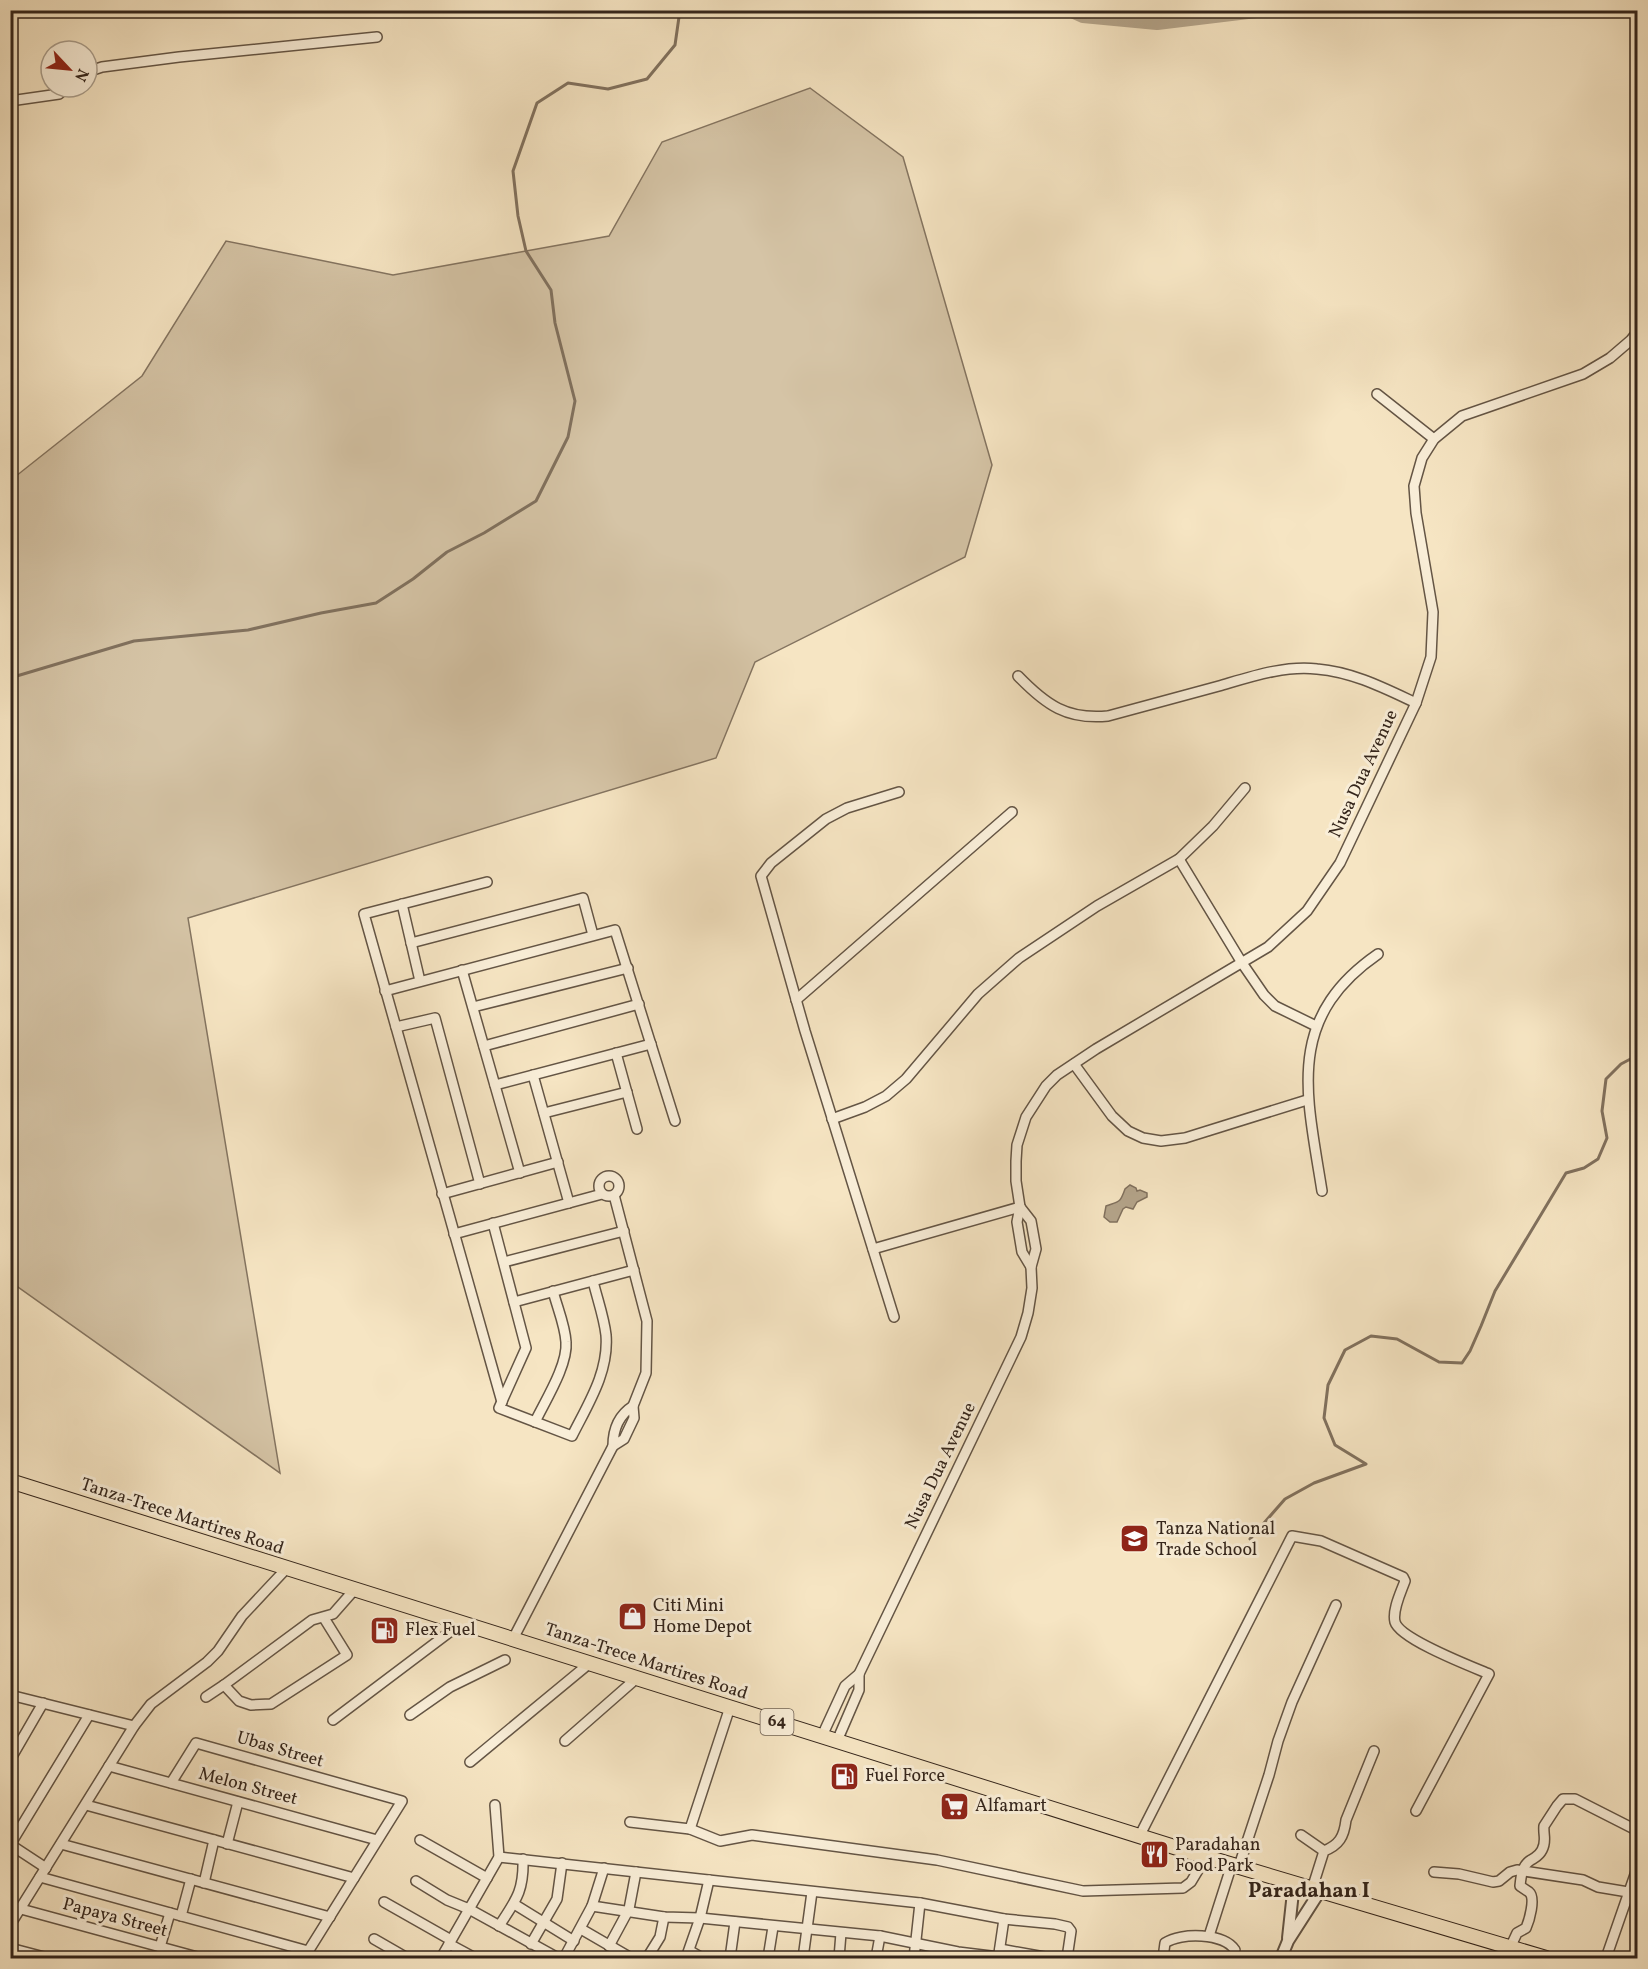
<svg xmlns="http://www.w3.org/2000/svg" width="1648" height="1969" font-family="Vollkorn,serif">
<rect width="100%" height="100%" fill="#f6e5c3"/>
<filter id="stains"><feTurbulence type="fractalNoise" baseFrequency=".00333" numOctaves="4"/><feColorMatrix values="0 0 0 0 .2 0 0 0 0 .09 0 0 0 0 .02 0 0 0 .5 -.17"/></filter>
<radialGradient id="worn" r=".72"><stop offset=".6" stop-color="#630" stop-opacity="0"/><stop offset="1" stop-color="#630" stop-opacity=".3"/></radialGradient>
<!-- green -->
<path fill="#d5c4a6" stroke="#847460" stroke-width="1.5" d="M810,88L903,157L992,465L965,557L755,662L716,758L188,918L280,1473L11,1282V480L142,376L226,241L393,275L609,236L662,142Z"/>
<!-- water -->
<path fill="#b4a48a" stroke="#81715e" stroke-width="1.5" d="M1130,1185L1136,1188L1137,1191L1140,1190L1147,1193V1197L1137,1202L1133,1209L1126,1207L1123,1209L1117,1222H1110L1104,1217L1106,1206C1120,1201 1120,1203 1125,1189Z"/>
<g fill="none" stroke-linecap="round" stroke-linejoin="round">
<!-- stream -->
<g stroke="#81715e" stroke-width="3">
<path d="M10,678L134,641L248,630L321,613L376,603L413,579L447,552L484,533L536,501L568,437L575,401L555,323L551,290L526,251L518,216L513,171L537,103L568,83L608,89L647,79L675,45L680,10"/>
<path d="M1250,1539L1285,1499L1314,1483L1366,1464L1335,1445L1324,1418L1328,1385L1345,1350L1371,1336L1397,1339L1439,1362L1462,1363L1470,1351L1481,1326L1495,1291L1566,1173L1584,1168L1598,1159L1607,1138L1602,1111L1606,1079L1621,1064L1638,1055"/>
</g>
<!-- river -->
<path stroke="#b4a48a" stroke-width="16" d="M1072,10L1083,15L1157,22L1256,10"/>
<defs>
<g id="minor">
<path d="M87,72L102,67L179,57L377,37"/>
<path d="M10,101L59,94L67,87"/>
<path d="M1377,394L1434,439"/>
<path d="M1018,676C1046,705 1067,720 1108,716C1145,706 1182,696 1219,686C1250,677 1285,665 1317,669C1353,672 1384,688 1416,703"/>
<path d="M1179,859L1242,963L1264,995L1275,1006L1316,1026"/>
<path d="M487,882L364,914L502,1402"/>
<path d="M402,904L420,981"/>
<path d="M411,943L583,898L593,935"/>
<path d="M462,970L520,1173"/>
<path d="M385,991L615,930L675,1121"/>
<path d="M796,1000L1012,812"/>
<path d="M473,1007L628,968"/>
<path d="M396,1027L435,1018L480,1184"/>
<path d="M484,1046L639,1004"/>
<path d="M616,1053L637,1129"/>
<path d="M1074,1064L1112,1116L1128,1131L1143,1138L1161,1141L1185,1138L1307,1100"/>
<path d="M533,1075L569,1203"/>
<path d="M495,1085L651,1044"/>
<path d="M544,1113L627,1092"/>
<path d="M832,1119L865,1107L886,1096L906,1079L978,994L1019,958L1097,906L1179,859L1213,826L1245,788"/>
<circle cx="609" cy="1186" r="10"/>
<path d="M1322,1191C1307,1095 1284,1019 1378,954"/>
<path d="M442,1194L558,1162"/>
<path d="M493,1223L526,1348L499,1408L572,1436C588,1404 609,1372 606,1335C604,1317 597,1298 593,1281"/>
<path d="M454,1234L602,1194"/>
<path d="M873,1249L1020,1207"/>
<path d="M504,1262L624,1231"/>
<path d="M1031,1267L1022,1252L1017,1222L1020,1207L1016,1181V1161L1017,1145L1026,1117L1046,1086L1057,1075L1096,1049L1268,947L1307,911L1340,863L1416,703L1431,657L1433,612L1416,513L1414,486L1422,458L1434,439L1462,416L1583,374L1610,358L1631,340L1638,331"/>
<path d="M514,1302L634,1270"/>
<path d="M894,1317L805,1031L761,876L771,863L826,819L847,808L899,792"/>
<path d="M535,1422C545,1401 568,1365 566,1342C565,1325 557,1307 553,1291"/>
<path d="M613,1446L624,1439L634,1418L633,1406L646,1373L647,1321L614,1195"/>
<path d="M513,1639L613,1446C613,1429 619,1415 633,1406"/>
<path d="M224,1685L239,1701L251,1705L271,1704L347,1655L324,1618"/>
<path d="M10,1695L134,1726"/>
<path d="M206,1697L224,1685L312,1620L333,1614L355,1589"/>
<path d="M410,1715L450,1687L505,1660"/>
<path d="M333,1720L463,1622"/>
<path d="M822,1736L845,1686L859,1674L1021,1337L1028,1313L1032,1288L1031,1267L1036,1249L1031,1221L1020,1207"/>
<path d="M565,1741L638,1677"/>
<path d="M837,1741L859,1690V1674"/>
<path d="M10,1760L43,1703"/>
<path d="M470,1762L591,1662"/>
<path d="M109,1766L377,1840"/>
<path d="M171,1783L196,1743L402,1801L304,1958"/>
<path d="M86,1805L354,1878"/>
<path d="M630,1822L690,1829L720,1841L752,1835L937,1860L1083,1891L1183,1888L1191,1882L1206,1857"/>
<path d="M690,1829L730,1707"/>
<path d="M1140,1835L1292,1536L1321,1541L1403,1577L1405,1581C1401,1592 1392,1610 1395,1622C1400,1639 1470,1666 1489,1674L1416,1811"/>
<path d="M1301,1835L1324,1851"/>
<path d="M420,1840L487,1878"/>
<path d="M61,1844L330,1917"/>
<path d="M227,1844L238,1802"/>
<path d="M10,1845L89,1715"/>
<path d="M11,1845L46,1868"/>
<path d="M499,1857L920,1903L1004,1919L1055,1924L1068,1927L1071,1931L1067,1958"/>
<path d="M1239,1866L1269,1775L1278,1741L1292,1702L1336,1605"/>
<path d="M1434,1872L1459,1874L1493,1882L1499,1881L1510,1872L1517,1870L1583,1880L1598,1887L1628,1892"/>
<path d="M40,1877L308,1951"/>
<path d="M416,1881L447,1900L469,1909L558,1958"/>
<path d="M204,1883L214,1840"/>
<path d="M1312,1889L1324,1851C1339,1845 1344,1837 1346,1820L1374,1751"/>
<path d="M384,1902L451,1940"/>
<path d="M514,1904L574,1941"/>
<path d="M592,1906L664,1917L700,1918L880,1936L958,1952L999,1957"/>
<path d="M21,1909L201,1958"/>
<path d="M181,1916L191,1879"/>
<path d="M10,1925L134,1726L151,1704L207,1662L218,1651L242,1616L286,1569"/>
<path d="M499,1926C516,1900 524,1891 523,1859"/>
<path d="M581,1929L631,1958"/>
<path d="M1209,1936L1232,1864"/>
<path d="M374,1939L407,1958"/>
<path d="M449,1944L475,1958"/>
<path d="M531,1944L557,1899L562,1863"/>
<path d="M609,1946L629,1909L636,1872"/>
<path d="M160,1947L170,1913"/>
<path d="M10,1948L48,1958"/>
<path d="M1510,1948L1517,1933L1526,1928C1529,1921 1536,1898 1529,1892C1526,1890 1523,1888 1520,1886C1521,1876 1522,1865 1531,1860C1537,1856 1539,1856 1542,1850C1547,1841 1543,1835 1544,1826L1557,1806L1563,1799H1575L1638,1831"/>
<path d="M1000,1949L1050,1958"/>
<path d="M690,1951L702,1958"/>
<path d="M999,1953L1004,1919"/>
<path d="M441,1958L499,1857L495,1805"/>
<path d="M564,1958L592,1906L604,1868"/>
<path d="M647,1958L660,1937L664,1917"/>
<path d="M686,1958L700,1918L709,1880"/>
<path d="M730,1958L735,1922"/>
<path d="M768,1958L773,1927"/>
<path d="M803,1958L812,1892"/>
<path d="M839,1958L841,1933"/>
<path d="M876,1958L880,1936"/>
<path d="M914,1958L920,1903"/>
<path d="M1163,1958L1165,1943C1181,1932 1224,1933 1235,1950L1232,1958"/>
<path d="M1606,1958L1638,1866"/>
</g>
<g id="tertiary">
<path d="M1288,1938L1294,1883"/>
<path d="M1281,1958L1288,1941L1320,1891"/>
</g>
<path id="primary" d="M10,1481L1206,1857L1546,1958"/>
</defs>
<!-- minor casing -->
<use href="#minor" stroke="#645545" stroke-width="12"/>
<!-- tertiary casing -->
<use href="#tertiary" stroke="#645545" stroke-width="14"/>
<!-- primary casing -->
<use href="#primary" stroke="#34251b" stroke-width="16"/>
<!-- minor -->
<use href="#minor" stroke="#f9eed8" stroke-width="9"/>
<!-- tertiary -->
<use href="#tertiary" stroke="#f9eed8" stroke-width="10"/>
<!-- primary -->
<use href="#primary" stroke="#f6e5c3" stroke-width="14"/>
</g>
<!-- icons -->
<defs>
<symbol id="school-square" viewBox="-11 -11 22 22"><rect x="-9" y="-9" width="18" height="18" rx="4" fill="#8f2418" stroke="#f9eed8"/><path d="M0-5L7-2L0 1L-7-2ZM-4 1L0 2.5L4 1V4Q0 6-4 4Z" fill="#fff"/></symbol>
<symbol id="shop-square" viewBox="-11 -11 22 22"><rect x="-9" y="-9" width="18" height="18" rx="4" fill="#8f2418" stroke="#f9eed8"/><path d="M-5-2.5h2.3a2.7 3.5 0 0 1 5.4 0H5L5.5 6h-11ZM-1.5-2.5h3a1.5 2.3 0 0 0-3 0Z" fill="#fff"/></symbol>
<symbol id="fuel-square" viewBox="-11 -11 22 22"><rect x="-9" y="-9" width="18" height="18" rx="4" fill="#8f2418" stroke="#f9eed8"/><path d="M-5.5-6h7V0h2V4h1.3V-2.5L3-4.5l.8-.8L6-3V5H2.5V1h-1V6h-7ZM-4.2-4.7v3.2H.2V-4.7Z" fill="#fff"/></symbol>
<symbol id="supermarket-square" viewBox="-11 -11 22 22"><rect x="-9" y="-9" width="18" height="18" rx="4" fill="#8f2418" stroke="#f9eed8"/><path d="M-6-5.5h2.5l.6 2H6L4.5 2H-2.5L-4.4-4H-6ZM-1.5 3.2a1.3 1.3 0 1 0 .1 0ZM3 3.2a1.3 1.3 0 1 0 .1 0Z" fill="#fff"/></symbol>
<symbol id="restaurant-square" viewBox="-11 -11 22 22"><rect x="-9" y="-9" width="18" height="18" rx="4" fill="#8f2418" stroke="#f9eed8"/><path d="M-5-6h1v4h1v-4h1v4h1v-4h1v5L-1.5 .5V6h-2V.5L-5-1ZM5-6V6H3V1.5H1.5Q1.5-4 5-6Z" fill="#fff"/></symbol>
</defs>
<g fill-rule="evenodd">
<use href="#school-square" x="1118" y="1522" width="33" height="33"/>
<use href="#shop-square" x="616" y="1600" width="33" height="33"/>
<use href="#fuel-square" x="368" y="1614" width="33" height="33"/>
<use href="#fuel-square" x="828" y="1760" width="33" height="33"/>
<use href="#supermarket-square" x="938" y="1790" width="33" height="33"/>
<use href="#restaurant-square" x="1138" y="1838" width="33" height="33"/>
</g>
<g text-anchor="middle" dominant-baseline="central" stroke-width="6" stroke-linejoin="round" paint-order="stroke">
<!-- shield labels -->
<rect fill="#f9eed8" stroke="#6f6154" stroke-width="1.5" x="760.5" y="1709" width="33" height="26" rx="4.5"/>
<g font-size="16" font-weight="bold" fill="#34251b">
<text x="777" y="1722">64</text>
</g>
<!-- street labels -->
<g font-size="18" fill="#34251b" stroke="#f9eed8">
<text transform="translate(1364 774) rotate(-65)">Nusa Dua Avenue</text>
<text transform="translate(941 1466) rotate(-64)">Nusa Dua Avenue</text>
<text transform="translate(182 1517) rotate(18)">Tanza-Trece Martires Road</text>
<text transform="translate(646 1662) rotate(18)">Tanza-Trece Martires Road</text>
<text transform="translate(280 1750) rotate(16)">Ubas Street</text>
<text transform="translate(248 1787) rotate(15)">Melon Street</text>
<text transform="translate(115 1918) rotate(15)">Papaya Street</text>
</g>
<!-- poi labels -->
<g font-size="18" fill="#34251b" stroke="#f9eed8" text-anchor="start">
<text x="1156" y="1529">Tanza National<tspan x="1156" dy="21">Trade School</tspan></text>
<text x="653" y="1606">Citi Mini<tspan x="653" dy="21">Home Depot</tspan></text>
<text x="405" y="1630">Flex Fuel</text>
<text x="865" y="1776">Fuel Force</text>
<text x="975" y="1806">Alfamart</text>
<text x="1175" y="1845">Paradahan<tspan x="1175" dy="21">Food Park</tspan></text>
</g>
<!-- quarter labels -->
<g font-size="21" font-weight="bold" fill="#34251b" stroke="#f9eed8">
<text x="1309" y="1891">Paradahan I</text>
</g>
</g>
<!-- margin -->
<rect width="1648" height="1969" fill="none" stroke="#f6e5c3" stroke-width="36"/>
<rect x="12" y="12" width="1624" height="1945" fill="none" stroke="#34251b" stroke-width="3"/>
<rect x="18" y="18" width="1612" height="1933" fill="none" stroke="#34251b" stroke-width="1.5"/>
<!-- north arrow -->
<g transform="translate(69 69) rotate(116)"><circle r="28" fill="#f9eed8" stroke="#aa9e8c" stroke-width="1.5"/>
<path d="M0-4.5L10 22L0 15L-10 22Z" fill="#8f2418"/>
<text y="-9" font-size="16" font-weight="bold" text-anchor="middle" fill="#34251b">N</text>
</g>
<rect width="100%" height="100%" filter="url(#stains)"/>
<rect width="100%" height="100%" fill="url(#worn)"/>
</svg>
